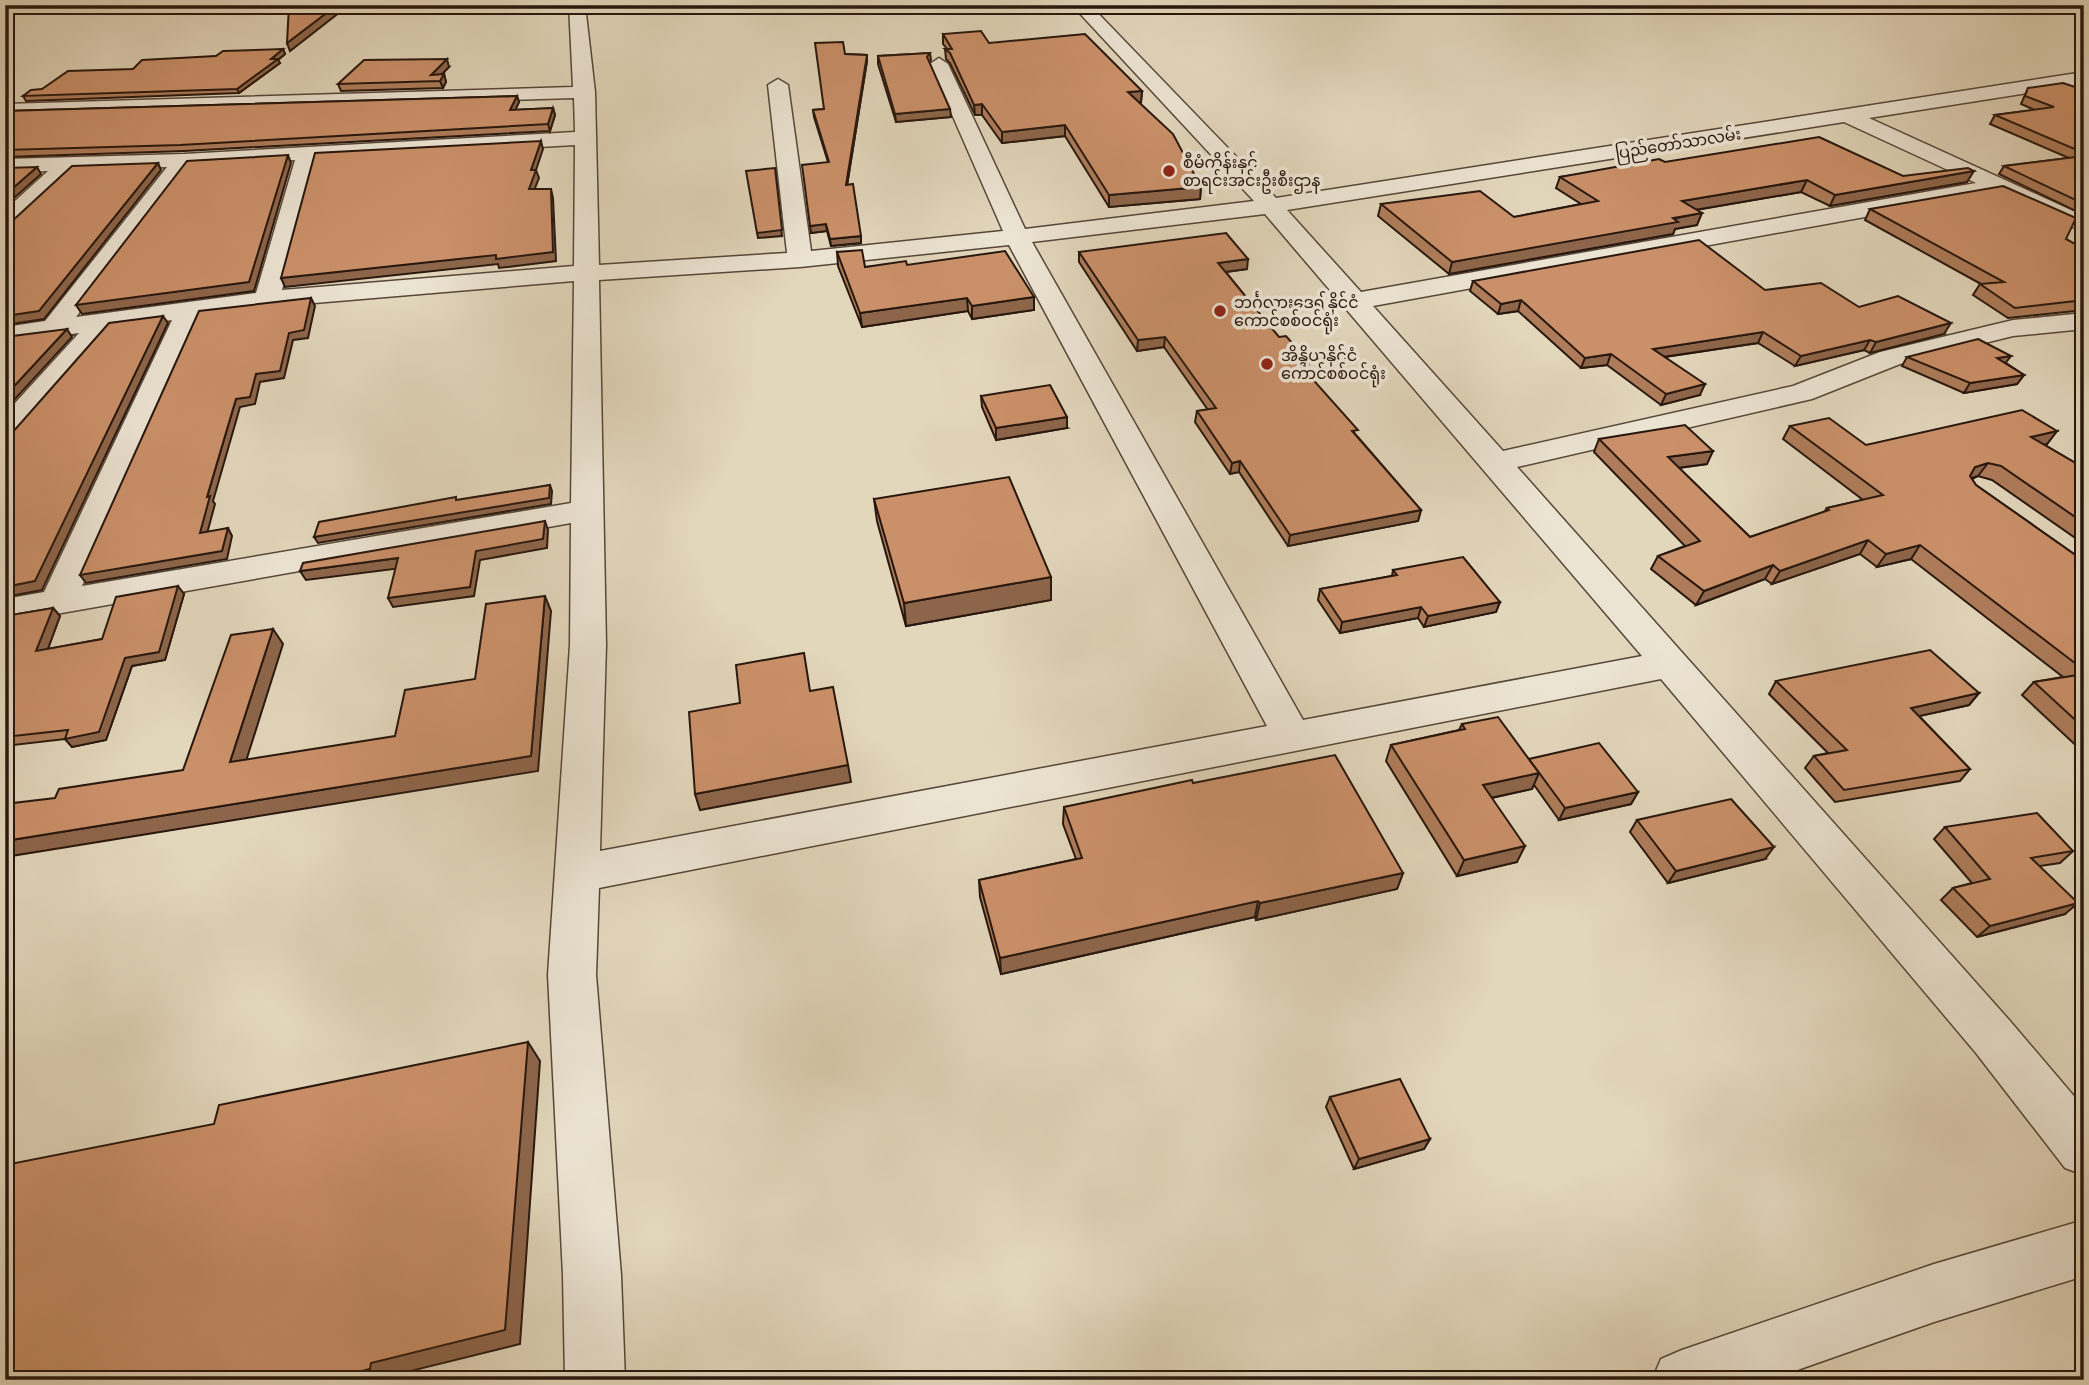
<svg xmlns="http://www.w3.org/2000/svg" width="2089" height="1385" font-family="'Libre Caslon Text','Noto Sans Myanmar',serif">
<rect width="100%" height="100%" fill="#e2d6bb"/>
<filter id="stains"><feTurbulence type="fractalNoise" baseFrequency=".00286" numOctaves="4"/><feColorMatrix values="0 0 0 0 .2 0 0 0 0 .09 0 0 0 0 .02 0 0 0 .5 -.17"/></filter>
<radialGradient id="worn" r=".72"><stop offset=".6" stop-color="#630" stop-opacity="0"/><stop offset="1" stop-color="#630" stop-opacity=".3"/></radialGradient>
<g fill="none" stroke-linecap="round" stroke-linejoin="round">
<defs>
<g id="minor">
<path d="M569,5H585L595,92L599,265L787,253L768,85L778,79L788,85L811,251L1003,231L930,64L939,58L948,64L1025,229L1254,201L1072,5H1090L1276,198L2084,72V84L1869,118L2084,216V232L1997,193L1373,306L1503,451L1793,386L1880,352L2013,320L2084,313V329L2013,336L1900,364L1812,399L1517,467L2010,1021L2084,1108V1175L2065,1168L1976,1053L1661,679L599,888L596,975L621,1275L625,1380H565L563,1275L548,975L570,645L571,523L5,623V599L44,592L172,320L112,328L16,439L5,442V414L79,333L5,343V327L45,321L167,167L75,170L13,228L5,230V210L48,171L5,173V159L184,154L575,132L574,98L5,116V104L573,87ZM1844,122L1976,183L1361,292L1287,210ZM575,145L574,266L282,290L317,159ZM295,160L256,293L76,317L190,166ZM1265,214L1642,656L1303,720L1032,242ZM1009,245L1267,726L600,851L606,645L599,280L800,267ZM574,281L571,503L82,586L201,316L267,307Z"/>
<path d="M2084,1220V1276L1934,1322L1769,1380H1652L1661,1359L1682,1350L1934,1264Z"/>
</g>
</defs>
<!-- minor casing -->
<use href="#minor" stroke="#564739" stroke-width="3"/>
<!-- minor -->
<use href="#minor" fill="#ece4d3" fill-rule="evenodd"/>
</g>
<!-- wall -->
<g fill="#ae7c5a" stroke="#28170e" stroke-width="2">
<path d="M943,34L989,43L1142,91L1141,102H1138L1201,187L1200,199L1109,207L1065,136L1002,143L982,115H975L950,63L946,59L945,49H947L943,44Z"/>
<path d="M283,49L285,54L278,60L280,63L239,93L26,101L23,96L42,89L133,69L216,56Z"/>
<path d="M930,53L931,60L929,62L951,117L896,122L878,64V56Z"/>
<path d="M845,54L867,55V61L847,185L861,243L831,246L827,231L811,233L828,162L814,117L813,110L824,109Z"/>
<path d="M449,67L442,74H444L446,82L443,88L341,91L338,84Z"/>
<path d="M2028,88L2084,90V215L1999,174L2004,166L2069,158L1990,124L1995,115L2035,110L2021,104Z"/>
<path d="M517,96L519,102L515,110L553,108L555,115L550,131L184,151L5,157V111Z"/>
<path d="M1665,162L1903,176L1967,182L1830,206L1801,192L1696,210L1697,225L1675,229L1673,234L1449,274L1378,216L1381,204L1514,217L1581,204L1556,188L1560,177Z"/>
<path d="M1870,209L2066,239L2084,249V310L2008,318L1973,295L1980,284H1981L1865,220Z"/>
<path d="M837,252L865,267L907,265L1034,297V310L972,319L968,311L862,327L838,266Z"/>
<path d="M1079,252L1247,269L1226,272L1357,436L1421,510L1418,521L1288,546L1239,472L1230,474L1195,422L1197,411L1208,410L1164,347L1137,351L1079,262Z"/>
<path d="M1473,281L1765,290L1859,307L1944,334L1870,353L1864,350L1795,366L1758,343L1665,357L1700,395L1661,405L1607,365L1581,368L1518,311L1498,314L1470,291Z"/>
<path d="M1907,357L2006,363L2024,375L2017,384L1964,393L1902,366Z"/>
<path d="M981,396L1067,428L996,440L982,407Z"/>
<path d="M1790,426L1866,445L2057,431L2047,444L2045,445L2084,468V544L1992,480L1978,476L1972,479L1976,485L2084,561V753L2022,695L2034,682L2063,677L1911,559L1877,567L1860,554L1772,584L1765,579L1696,605L1651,569L1658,556L1685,546L1594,452L1599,439L1707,464L1679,468L1750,537L1824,512L1827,508L1863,500L1783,439Z"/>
<path d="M874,499L1051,577V600L906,626L877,521Z"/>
<path d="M1393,570L1500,602L1496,612L1424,627L1418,618L1340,633L1318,600L1320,589L1392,576Z"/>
<path d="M184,594L165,660L132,666L106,740L72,747L65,739L5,746V616L53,608L60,616L48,649L102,639Z"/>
<path d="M1776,681L1979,693L1969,705L1919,716L1970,769L1960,781L1835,802L1805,768L1814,756L1828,753L1769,694Z"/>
<path d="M1462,724L1529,759L1638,792L1631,804L1559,820L1534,785L1532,789L1492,798L1517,862L1457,876L1386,761L1391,745L1459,730Z"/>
<path d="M1193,783L1403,873L1397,889L1256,920L1255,917L1001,974L980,897L979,880L1076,859L1063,824L1064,807Z"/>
<path d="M1637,820L1765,859L1668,883L1630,832Z"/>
<path d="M1945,827L2073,851L2060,863L2040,866L2065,914L1977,937L1941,900L1953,888L1972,883L1934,839Z"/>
<path d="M1330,1097L1430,1139L1424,1149L1354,1169L1326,1107Z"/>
</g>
<!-- shaded-wall -->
<g fill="#8d654a" stroke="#28170e" stroke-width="2">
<path d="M337,5H349L290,51L287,43Z"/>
<path d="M283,49L285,54L278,60L280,63L239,93L237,89Z"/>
<path d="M867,55V61L846,192V185Z"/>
<path d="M447,59L449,67L435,81L431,75Z"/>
<path d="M444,74L446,82L443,88L440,81Z"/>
<path d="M1142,91L1141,102L1128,103V92Z"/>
<path d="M517,96L519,102L512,117L510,110Z"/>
<path d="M982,104V115H975L974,105Z"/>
<path d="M553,108L555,115L550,131L548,124Z"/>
<path d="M950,109L951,117L896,122L895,114Z"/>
<path d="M1065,125V136L1002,143V132Z"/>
<path d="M541,141L543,149L536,170L539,178L531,198L529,189L531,170Z"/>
<path d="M288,155L291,163L254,291L82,314L76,305Z"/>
<path d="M158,163L161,170L44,319L5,325V316Z"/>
<path d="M37,167L41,174L5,206V195Z"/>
<path d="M775,168L782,236L758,238L757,233Z"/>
<path d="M1974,171L1967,182L1830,206L1835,195Z"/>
<path d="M1807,180L1801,192L1677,213L1682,201Z"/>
<path d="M1201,187L1200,199L1109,207V195Z"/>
<path d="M551,189L553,198L556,261L499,268L498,264L285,287L281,278Z"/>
<path d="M1702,213L1697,225L1675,229L1673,234L1449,274L1452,262Z"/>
<path d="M826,224L827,231L811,233L810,226Z"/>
<path d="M861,236V243L831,246L830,239Z"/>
<path d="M1248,259L1247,269L1217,273L1218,263Z"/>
<path d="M1034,297V310L972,319V306Z"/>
<path d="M311,298L315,306L308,338L293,340L284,378L260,382L255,404L240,407L213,501L215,504L205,541L200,533L207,497L236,399L289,333Z"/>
<path d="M967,298L968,311L862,327L860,313Z"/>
<path d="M1521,300L1518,311L1498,314L1501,304Z"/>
<path d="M163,316L168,323L42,590L5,597V587Z"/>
<path d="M1951,323L1944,334L1870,353L1876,342Z"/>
<path d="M67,329L72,337L5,410V396Z"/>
<path d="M1763,332L1758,343L1649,359L1653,349Z"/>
<path d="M1165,337L1164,347L1137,351L1138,340Z"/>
<path d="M1870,340L1864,350L1795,366L1801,356Z"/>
<path d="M1611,354L1607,365L1581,368L1585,358Z"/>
<path d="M2011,356L2004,365L1997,358Z"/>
<path d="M1309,362L1307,373L1299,364Z"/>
<path d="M2024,375L2017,384L1964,393L1970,383Z"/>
<path d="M1705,384L1700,395L1661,405L1666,394Z"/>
<path d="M1067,417V428L996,440V428Z"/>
<path d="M2057,431L2047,444L2022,450L2031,437Z"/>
<path d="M1713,451L1707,464L1662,470L1668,457Z"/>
<path d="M1240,461L1239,472L1230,474L1232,463Z"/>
<path d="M1988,463L1978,476L1966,480L1975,467Z"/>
<path d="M550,485L552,491L551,504L318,543L314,537Z"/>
<path d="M1421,510L1418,521L1288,546L1290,535Z"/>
<path d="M545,521L548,530L547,548L480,560L474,596L393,607L388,598L476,551Z"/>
<path d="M228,528L232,536L227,559L86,583L80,575Z"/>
<path d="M1868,540L1860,554L1772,584L1780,571Z"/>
<path d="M1920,545L1911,559L1877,567L1886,554Z"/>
<path d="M398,558L402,568L306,580L300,571Z"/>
<path d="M1773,565L1765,579L1696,605L1704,591Z"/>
<path d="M1051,577V600L906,626L904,603Z"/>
<path d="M178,586L184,594L165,660L132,666L106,740L72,747L65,739Z"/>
<path d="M545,596L551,611L538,771L5,857V841L531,756Z"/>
<path d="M1500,602L1496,612L1424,627L1428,616Z"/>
<path d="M1421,607L1418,618L1340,633L1342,622Z"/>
<path d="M53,608L60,616L44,659L36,651Z"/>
<path d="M273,629L283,644L241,777L230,762Z"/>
<path d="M1979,693L1969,705L1902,720L1911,708Z"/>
<path d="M848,765L851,782L700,810L695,794Z"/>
<path d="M1539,773L1532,789L1476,801L1483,785Z"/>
<path d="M1638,792L1631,804L1559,820L1565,808Z"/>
<path d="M1525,846L1517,862L1457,876L1464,860Z"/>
<path d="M1774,847L1765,859L1668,883L1676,871Z"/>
<path d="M1403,873L1397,889L1256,920L1260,903Z"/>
<path d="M1258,901L1255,917L1001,974L1000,958Z"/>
<path d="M2078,903L2065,914L1977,937L1990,926Z"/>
<path d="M528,1042L540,1061L520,1344L390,1376L389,1380H324L371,1363Z"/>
<path d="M1430,1139L1424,1149L1354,1169L1359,1159Z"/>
</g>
<!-- building -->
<g fill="#ca9069" stroke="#28170e" stroke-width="2">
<path d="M289,5H337L287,43Z"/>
<path d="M981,31L989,43L1085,34L1142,91L1128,92L1173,134L1201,187L1109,195L1065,125L1002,132L982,104L974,105L950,53L945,49H952L943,34Z"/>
<path d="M843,42L845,54L867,55L846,185L853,184L861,236L830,239L826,224L810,226L802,165L829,162L813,110L824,109L815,43Z"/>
<path d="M283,49L271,59H278L237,89L23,96L31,90L42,89L68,71L133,69L142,60L216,56L223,51Z"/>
<path d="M930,53L927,57L950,109L895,114L878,56Z"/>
<path d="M447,59L431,75L444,74L440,81L338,84L364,60Z"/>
<path d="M2063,83L2084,90V153L1995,115L2054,107L2025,96L2028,88Z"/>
<path d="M517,96L510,110L553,108L548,124L180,145L5,150V111Z"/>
<path d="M1819,137L1903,176L1968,168L1974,171L1835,195L1807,180L1682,201L1702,213L1673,218L1678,222L1452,262L1381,204L1480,191L1514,217L1598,201L1560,177L1659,159L1665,162Z"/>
<path d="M541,141L531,170H536L529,189H551L553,252L496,259V255L281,278L315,153Z"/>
<path d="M288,155L249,282L76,305L187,161Z"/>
<path d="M2084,156V204L2004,166Z"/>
<path d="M158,163L39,311L5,316V224L10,223L72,166Z"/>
<path d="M37,167L5,195V168Z"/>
<path d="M775,168L782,230L757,233L746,171Z"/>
<path d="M2003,186L2076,218L2066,239L2084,249V300L2015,308L1980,284L2004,282L1870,209Z"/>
<path d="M1226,233L1248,259L1218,263L1279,337L1286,336L1309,362L1299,364L1358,430L1352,431L1421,510L1290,535L1240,461L1232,463L1197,411L1216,408L1165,337L1138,340L1079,252Z"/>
<path d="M1699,240L1765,290L1821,283L1859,307L1898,296L1951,323L1876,342L1870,340L1801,356L1763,332L1653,349L1705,384L1666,394L1611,354L1585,358L1521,300L1501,304L1473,281Z"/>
<path d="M862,250L865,267L906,261L907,265L1005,251L1034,297L972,306L967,298L860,313L837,252Z"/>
<path d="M311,298L304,330L289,333L280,371L256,374L250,397L236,399L207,497L210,496L200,533L228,528L222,551L80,575L199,311Z"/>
<path d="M163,316L35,581L5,587V434L12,433L109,323Z"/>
<path d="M67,329L5,396V337Z"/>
<path d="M1978,339L2011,356L1997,358L2024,375L1970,383L1907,357Z"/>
<path d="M1050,385L1067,417L996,428L981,396Z"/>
<path d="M2022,410L2057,431L2031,437L2084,468V523L2001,466L1988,463L1975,467L1970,476L1976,485L2084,561V670L1920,545L1886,554L1868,540L1780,571L1773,565L1704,591L1658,556L1700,541L1599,439L1685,425L1713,451L1668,457L1750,537L1829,510L1827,508L1883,495L1790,426L1829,418L1866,445Z"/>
<path d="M1009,477L1051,577L904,603L874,499Z"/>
<path d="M550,485L549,498L314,537L319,522L456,497V500Z"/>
<path d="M545,521L543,539L476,551L470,587L388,598L398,558L300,571L303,563Z"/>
<path d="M1463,557L1500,602L1428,616L1421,607L1342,622L1320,589L1397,575L1393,570Z"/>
<path d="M178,586L159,652L125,658L99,732L65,739L68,730L5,737V616L53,608L36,651L102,639L116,597Z"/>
<path d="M545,596L531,756L5,841V804L55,798L59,789L183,770L231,635L273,629L230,762L395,736L405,690L475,679L486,604Z"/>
<path d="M1930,650L1979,693L1911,708L1970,769L1844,790L1814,756L1847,750L1776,681Z"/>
<path d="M804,653L810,691L833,687L848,765L695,794L689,712L740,703L736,665Z"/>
<path d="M2084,674V728L2034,682Z"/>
<path d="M1498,717L1539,773L1483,785L1525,846L1464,860L1391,745L1465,729L1462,724Z"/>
<path d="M1599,743L1638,792L1565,808L1529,759Z"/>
<path d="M1335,755L1403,873L1260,903L1258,901L1000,958L979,880L1082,858L1064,807L1192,780L1193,783Z"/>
<path d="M1731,799L1774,847L1676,871L1637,820Z"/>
<path d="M2037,813L2073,851L2031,858L2078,903L1990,926L1953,888L1990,879L1945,827Z"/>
<path d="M528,1042L505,1330L371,1363L370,1369L324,1380H5V1165L214,1124L219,1105Z"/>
<path d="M1400,1079L1430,1139L1359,1159L1330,1097Z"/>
</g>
<!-- markers -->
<g fill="#8f2418" stroke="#ece4d3" stroke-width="2.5">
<circle cx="1169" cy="171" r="7"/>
<circle cx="1220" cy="311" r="7"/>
<circle cx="1267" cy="364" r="7"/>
</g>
<g text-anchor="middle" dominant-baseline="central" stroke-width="7" stroke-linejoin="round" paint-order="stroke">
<!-- far-street labels -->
<g font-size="16" fill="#28170e" stroke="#ece4d3">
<text transform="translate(1678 143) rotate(-9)">ပြည်တော်သာလမ်း</text>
</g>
<!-- far-poi labels -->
<g font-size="16" fill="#28170e" stroke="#ece4d3" text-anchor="start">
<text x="1183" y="162">စီမံကိန်းနှင့်<tspan x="1183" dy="18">စာရင်းအင်းဦးစီးဌာန</tspan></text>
<text x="1234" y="302">ဘင်္ဂလားဒေရှ့်နိုင်ငံ<tspan x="1234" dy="18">ကောင်စစ်ဝင်ရုံး</tspan></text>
<text x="1281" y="355">အိန္ဒိယနိုင်ငံ<tspan x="1281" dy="18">ကောင်စစ်ဝင်ရုံး</tspan></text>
</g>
</g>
<!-- margin -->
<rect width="2089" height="1385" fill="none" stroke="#e2d6bb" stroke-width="28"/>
<rect x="7" y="7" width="2075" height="1371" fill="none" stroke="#28170e" stroke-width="3.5"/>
<rect x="14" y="14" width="2061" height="1357" fill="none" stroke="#28170e" stroke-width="2"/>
<rect width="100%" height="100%" filter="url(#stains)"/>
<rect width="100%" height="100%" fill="url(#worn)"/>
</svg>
